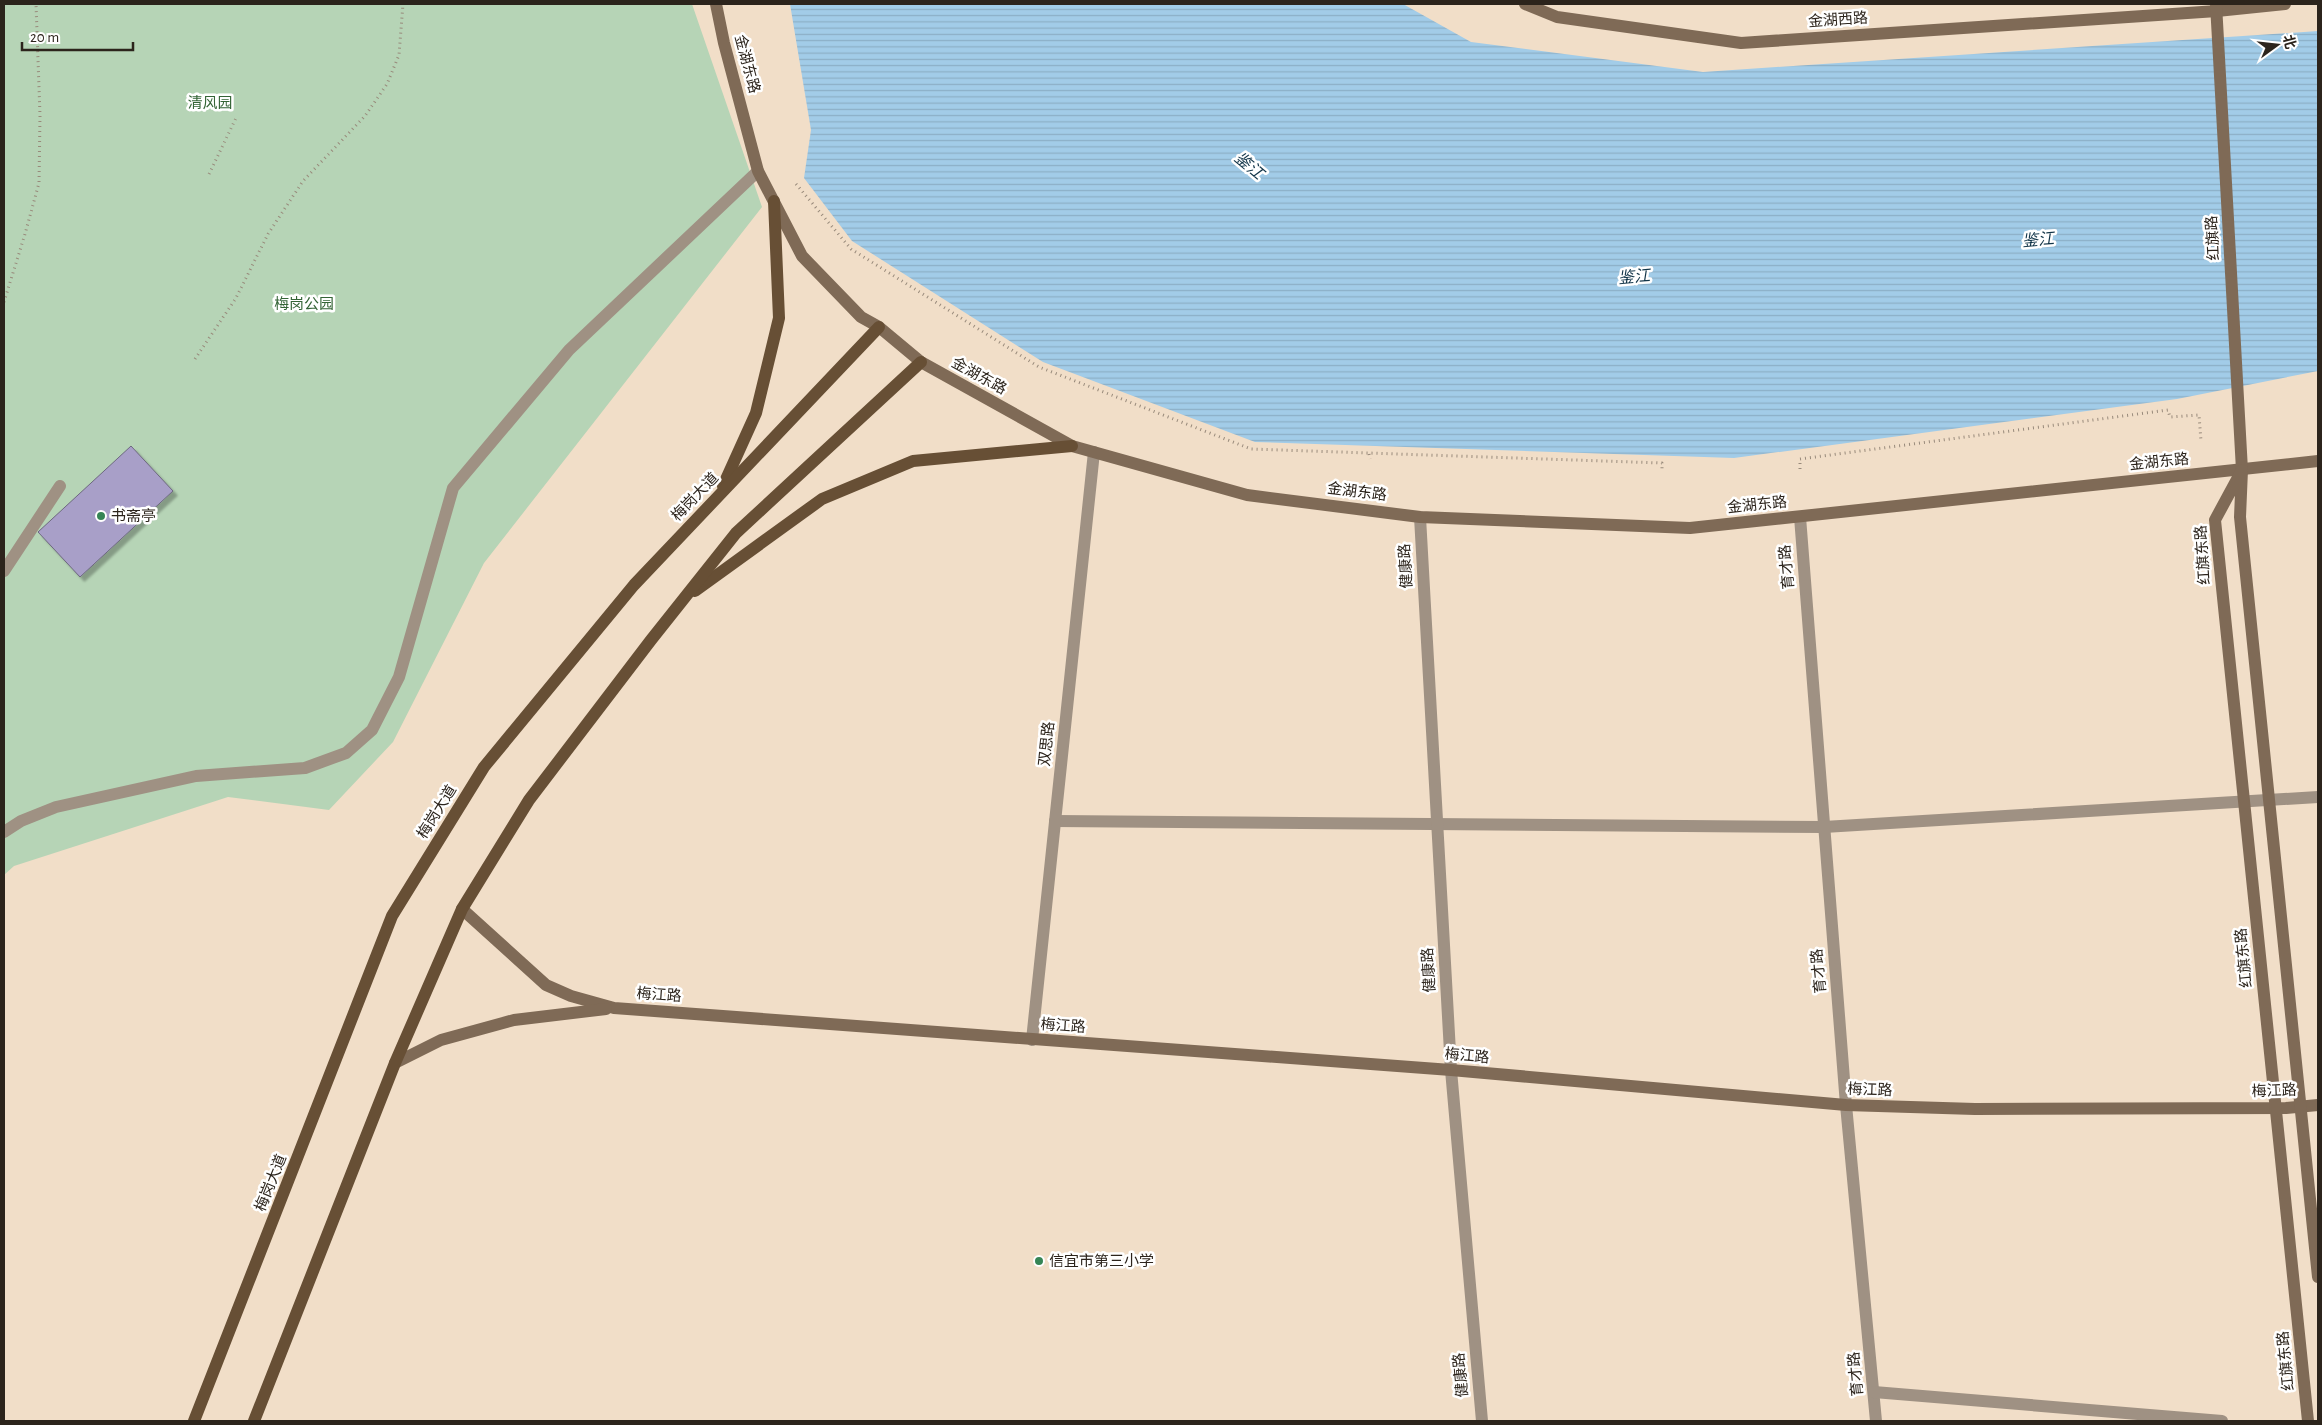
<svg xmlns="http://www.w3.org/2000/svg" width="2322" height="1425" font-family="'Alegreya Sans','Noto Sans SC',sans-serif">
<defs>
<pattern id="water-rules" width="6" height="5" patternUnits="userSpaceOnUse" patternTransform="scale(1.25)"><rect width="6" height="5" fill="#a2cce8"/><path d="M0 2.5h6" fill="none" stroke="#8cafc6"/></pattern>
<filter id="shadow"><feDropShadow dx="4.5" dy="4.5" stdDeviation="1" flood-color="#0004"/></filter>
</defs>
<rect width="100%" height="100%" fill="#f1dec8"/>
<!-- green -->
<path fill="#b6d4b6" d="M4,4H692L762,207L484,563L393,742L329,810L228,797L14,866L4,875Z"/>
<!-- water -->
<path fill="url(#water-rules)" d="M790,4H1403L1471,42L1703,72L2318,31V371L2177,399L1734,458L1255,442L1043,362L852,241L804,178L811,130Z"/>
<!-- building -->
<path fill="#a89fc8" stroke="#6d687f" filter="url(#shadow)" d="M131,446L173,491L80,577L38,532Z"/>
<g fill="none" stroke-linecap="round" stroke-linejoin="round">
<!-- path -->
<g stroke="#988a7b" stroke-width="3" stroke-dasharray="1 4" stroke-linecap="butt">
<path d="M209,174L236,118"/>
<path d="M796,184L851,249L1039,367L1251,449L1662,463V471"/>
<path d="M4,302L25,234L39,183L40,115L36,4"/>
<path d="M195,359L236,298L268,234L303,181L365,116L387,84L399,55L403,4"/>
<path d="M1369,454L1370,459"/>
<path d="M1800,469V459L2168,410L2170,417L2199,415L2201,441"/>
</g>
<!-- lane -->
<g stroke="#9f9183" stroke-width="12">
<path d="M1055,821L1824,827L2318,797"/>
<path d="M4,832L21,821L56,807L196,776L305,768L346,753L372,730L399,677L453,488L569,350L758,171"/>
</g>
<!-- street -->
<g stroke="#9f9183" stroke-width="12">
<path d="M1420,517L1451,1070L1482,1421"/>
<path d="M1800,517L1846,1105L1876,1421"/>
<path d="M4,571L60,486"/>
<path d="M1032,1040L1094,452"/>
<path d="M1874,1392L2222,1421"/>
</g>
<!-- secondary -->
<g stroke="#7f6a56" stroke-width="12">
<path d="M716,4L724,43L758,171L802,256L861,317L879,327L921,362L1072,446L1247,495L1420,517L1690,528L2318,461"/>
<path d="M1525,4L1557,17L1741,43L2217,11L2285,4"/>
<path d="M2216,4L2242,470"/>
<path d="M462,909L546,985L571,996L614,1008L1451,1070L1846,1105L1975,1109L2286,1108L2318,1105"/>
<path d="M395,1063L441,1040L514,1020L606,1009"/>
<path d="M2308,1421L2215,520L2242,470L2240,517L2318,1277"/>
</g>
<!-- primary -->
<g stroke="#674f35" stroke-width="12">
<path d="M723,486L756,413L779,318L774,201"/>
<path d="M695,591L822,499L913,461L1072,446"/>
<path d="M194,1421L392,916L484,767L634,585L879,327"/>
<path d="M254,1421L395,1063L462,909L529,800L651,640L736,533L921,362"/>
</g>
</g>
<!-- markers -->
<g fill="#368555" stroke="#fff" stroke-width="2">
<circle cx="101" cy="516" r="5"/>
<circle cx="1039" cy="1261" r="5"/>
</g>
<g text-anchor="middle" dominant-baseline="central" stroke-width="5" stroke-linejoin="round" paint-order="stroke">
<!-- street labels -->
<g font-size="15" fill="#2c241c" stroke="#fff">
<text transform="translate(1838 20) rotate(-4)">金湖西路</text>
<text transform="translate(747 64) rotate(75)">金湖东路</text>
<text transform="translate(2213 238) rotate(-93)">红旗路</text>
<text transform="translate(979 376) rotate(29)">金湖东路</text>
<text transform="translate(2159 462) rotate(-6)">金湖东路</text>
<text transform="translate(1357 492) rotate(7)">金湖东路</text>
<text transform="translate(695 497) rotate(-46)">梅岗大道</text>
<text transform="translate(1757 505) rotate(-6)">金湖东路</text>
<text transform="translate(2203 555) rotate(-94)">红旗东路</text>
<text transform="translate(1406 566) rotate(-93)">健康路</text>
<text transform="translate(1787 567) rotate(-95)">育才路</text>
<text transform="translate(1047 744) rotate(-84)">双思路</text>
<text transform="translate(437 812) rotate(-58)">梅岗大道</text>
<text transform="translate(2244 958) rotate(-96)">红旗东路</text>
<text transform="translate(1429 970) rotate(-93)">健康路</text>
<text transform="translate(1819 971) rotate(-95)">育才路</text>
<text transform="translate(659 995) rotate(4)">梅江路</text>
<text transform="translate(1063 1026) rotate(4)">梅江路</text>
<text transform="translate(1467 1056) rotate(5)">梅江路</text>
<text transform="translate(1870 1090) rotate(2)">梅江路</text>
<text transform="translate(2274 1091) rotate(-2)">梅江路</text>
<text transform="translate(271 1183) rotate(-68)">梅岗大道</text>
<text transform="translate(2286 1361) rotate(-96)">红旗东路</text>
<text transform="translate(1856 1374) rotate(-95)">育才路</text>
<text transform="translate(1461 1375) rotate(-95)">健康路</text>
</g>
<!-- park labels -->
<g font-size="15" fill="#346436" stroke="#fff">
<text x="210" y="103">清风园</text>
<text x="304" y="304">梅岗公园</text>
</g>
<!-- poi labels -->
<g font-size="15" fill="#2c241c" stroke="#fff" text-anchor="start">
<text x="111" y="516">书斋亭</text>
<text x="1049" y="1261">信宜市第三小学</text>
</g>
<!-- water labels -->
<g font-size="16" font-style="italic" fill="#113448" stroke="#fff">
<text transform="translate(1249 166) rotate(40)">鉴江</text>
<text transform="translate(2038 240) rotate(-5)">鉴江</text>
<text transform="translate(1634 277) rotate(-5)">鉴江</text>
</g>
</g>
<!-- border -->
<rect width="2322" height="1425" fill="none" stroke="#2c241c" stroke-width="10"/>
<!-- north arrow -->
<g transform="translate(2277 45) rotate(75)" stroke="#ffffff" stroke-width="4" paint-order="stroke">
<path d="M0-4L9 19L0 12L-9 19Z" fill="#2c241c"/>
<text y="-8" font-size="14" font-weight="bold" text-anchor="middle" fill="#2c241c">北</text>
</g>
<!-- scale -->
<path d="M22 42v8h111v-8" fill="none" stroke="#2c241c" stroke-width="2.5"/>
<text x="30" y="42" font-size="15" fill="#2c241c" stroke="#ffffff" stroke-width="4" paint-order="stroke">20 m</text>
</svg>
